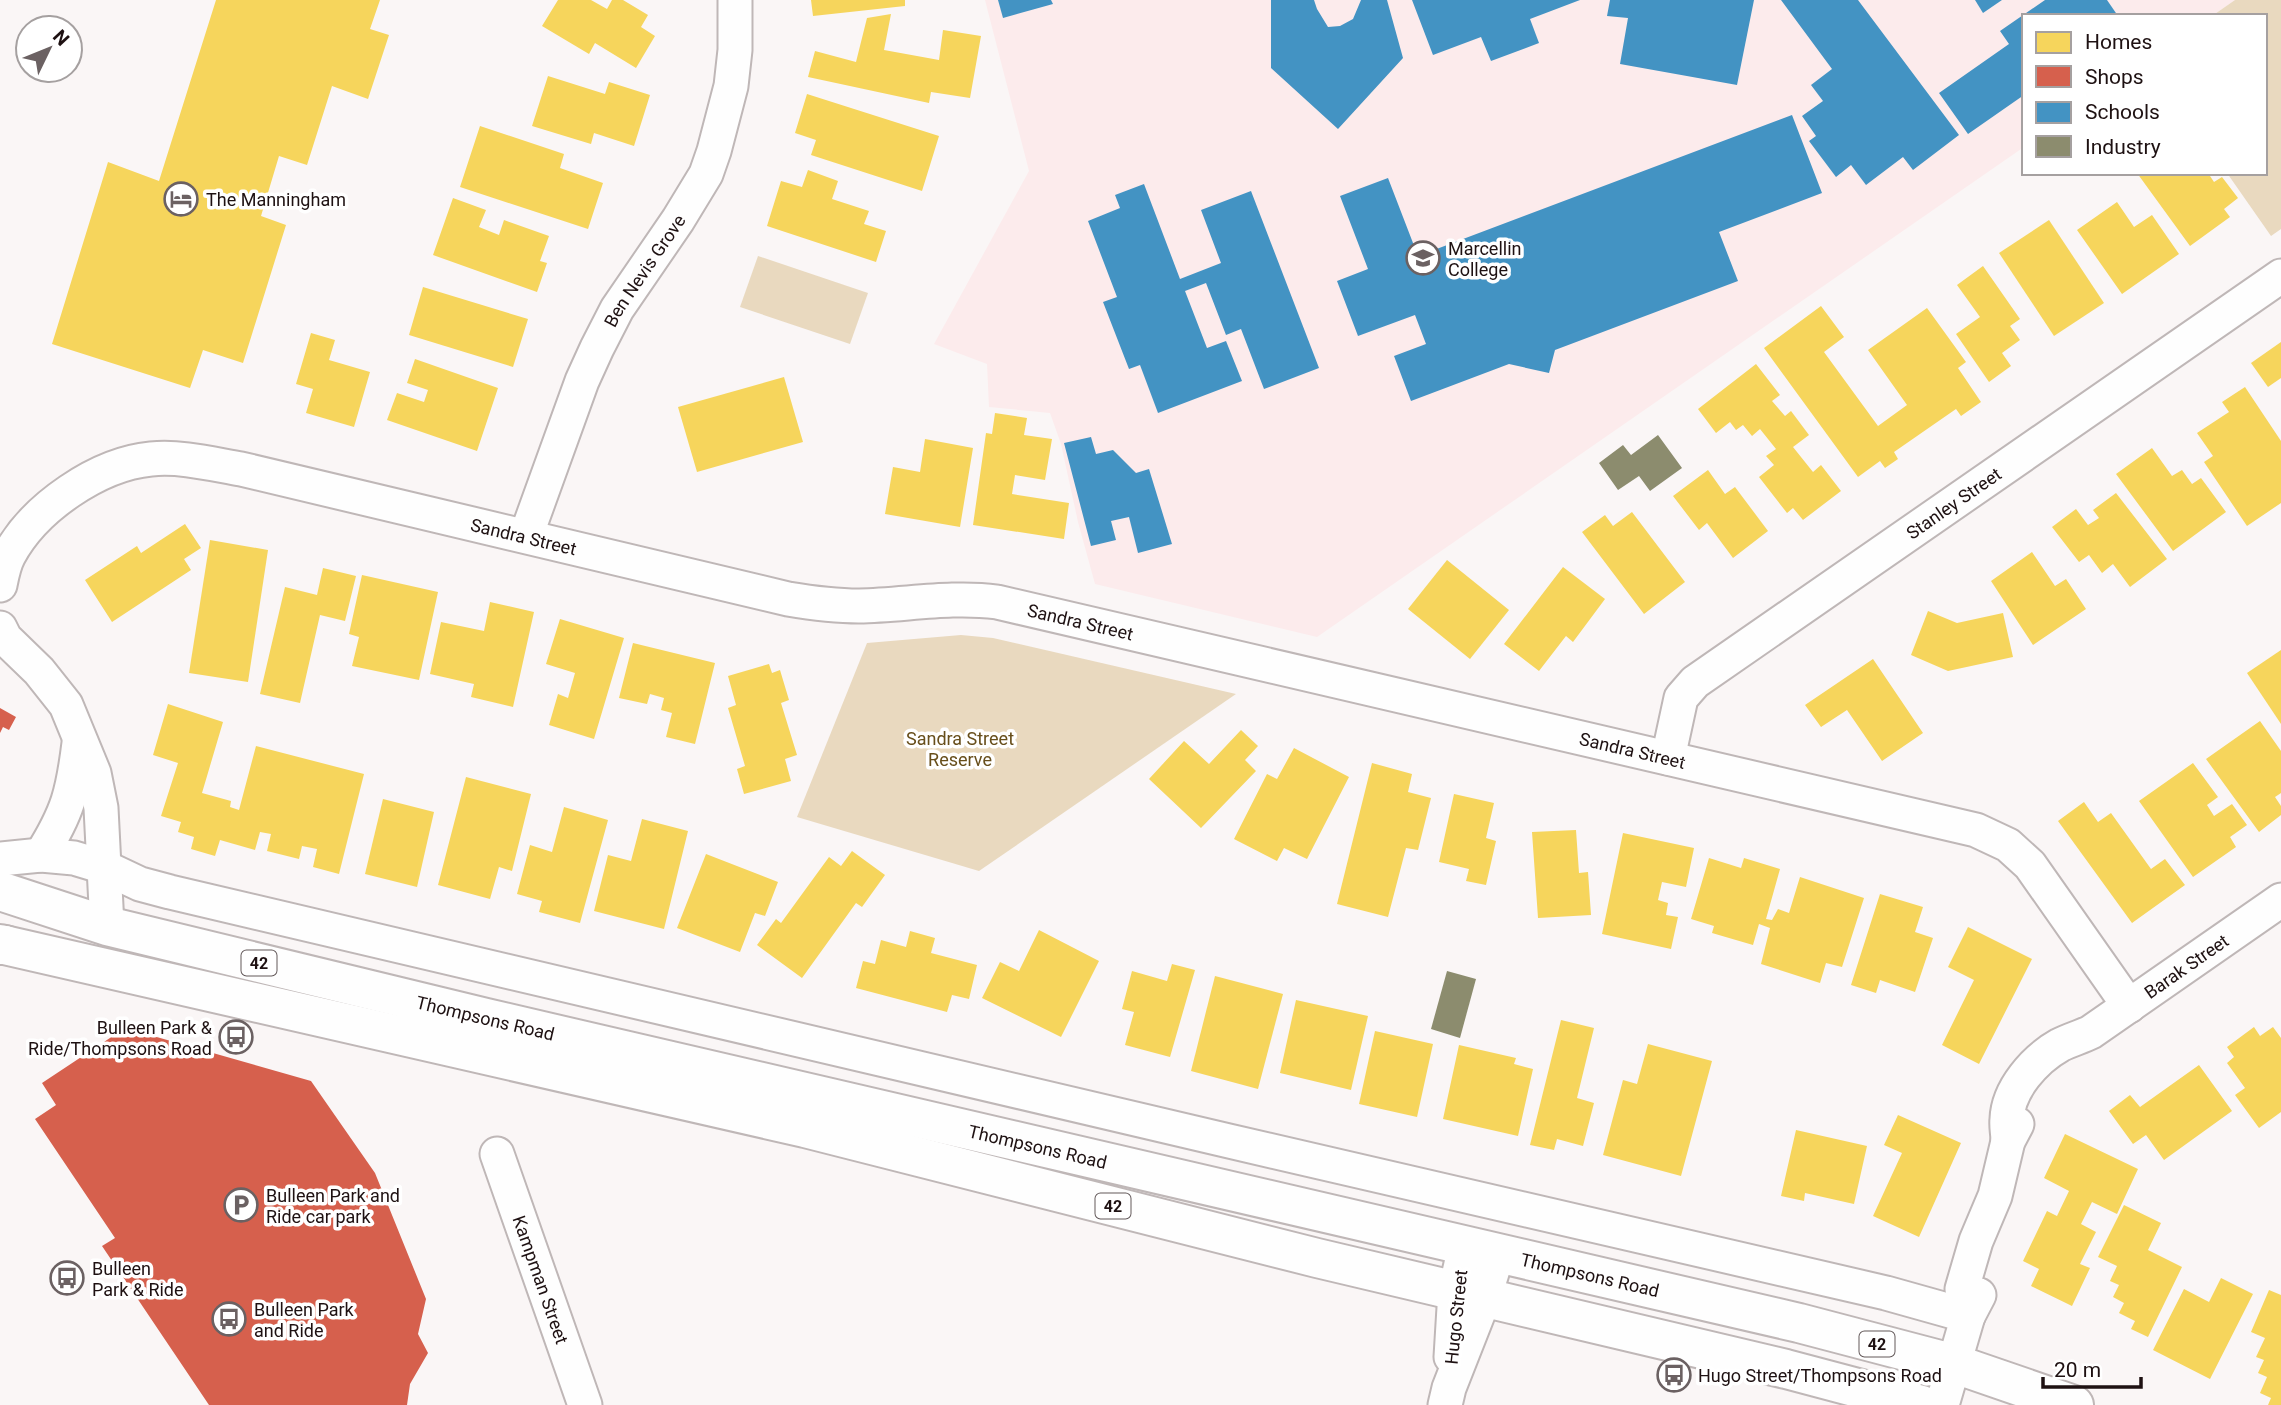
<svg xmlns="http://www.w3.org/2000/svg" width="2281" height="1405" font-family="Roboto,sans-serif">
<rect width="100%" height="100%" fill="#faf6f6"/>
<!-- built -->
<path fill="#fcebec" d="M985,0H2235L2212,16H2024V147L1317,637L1095,584L1078,522L1061,444L1050,413L989,407L987,364L934,344L1029,171Z"/>
<!-- green -->
<g fill="#e9d9bf">
<path d="M2235,0H2281V229L2271,236L2227,173H2265V16H2212Z"/>
<path d="M758,256L868,293L850,344L740,307Z"/>
<path d="M961,635L993,638L1236,694L979,871L797,817L867,643Z"/>
</g>
<!-- homes -->
<g fill="#f6d55c">
<path d="M216,0H380L370,29L389,35L368,99L332,86L307,165L279,156L261,216L286,225L243,363L203,350L190,388L52,344L108,162L159,181Z"/>
<path d="M558,0H591L607,9L612,0H623L648,15L641,27L655,36L636,68L595,43L589,54L542,26Z"/>
<path d="M811,0H905V6L813,16Z"/>
<path d="M891,14L884,50L939,60L943,30L981,36L970,98L931,92L929,103L808,77L815,51L856,62L867,18Z"/>
<path d="M548,76L605,94L609,82L650,95L634,146L594,133L591,144L532,126Z"/>
<path d="M807,94L939,136L922,191L811,155L816,140L795,133Z"/>
<path d="M480,126L564,154L560,168L603,183L588,229L460,187Z"/>
<path d="M808,170L838,181L832,199L869,211L864,224L886,231L876,262L767,226L781,181L802,187Z"/>
<path d="M2137,173H2208L2214,182L2222,177L2238,198L2224,209L2230,217L2190,246Z"/>
<path d="M453,198L486,210L479,227L499,235L504,220L549,236L540,261L547,263L537,292L433,255Z"/>
<path d="M2117,202L2134,227L2152,215L2179,254L2122,294L2077,230Z"/>
<path d="M2049,220L2104,303L2054,336L1999,253Z"/>
<path d="M1983,266L2020,319L2010,326L2020,340L2002,353L2011,366L1989,382L1956,334L1980,317L1957,285Z"/>
<path d="M423,287L528,319L513,367L409,335Z"/>
<path d="M1821,306L1844,337L1824,352L1878,426L1907,405L1868,350L1927,308L1966,362L1958,368L1981,402L1961,416L1956,409L1894,452L1898,459L1885,468L1880,461L1858,477L1764,348Z"/>
<path d="M311,333L335,340L329,360L370,372L354,427L306,413L313,389L296,384Z"/>
<path d="M2281,342V378L2268,387L2251,363Z"/>
<path d="M415,359L498,388L477,451L387,420L397,393L424,402L428,390L407,383Z"/>
<path d="M1756,364L1780,395L1772,401L1785,416L1791,411L1809,435L1793,447L1813,472L1821,465L1841,491L1803,520L1793,508L1787,513L1759,477L1774,465L1766,456L1776,449L1760,429L1752,436L1743,425L1736,430L1730,422L1716,433L1698,409Z"/>
<path d="M784,377L803,442L697,472L678,407Z"/>
<path d="M2245,387L2281,441V503L2247,526L2204,462L2213,456L2197,433L2229,412L2222,402Z"/>
<path d="M995,413L1027,418L1024,435L1052,439L1045,480L1015,475L1012,494L1069,503L1064,539L973,525L986,433L992,434Z"/>
<path d="M925,439L973,448L960,527L885,514L893,467L920,472Z"/>
<path d="M2152,448L2172,476L2182,470L2192,484L2201,478L2226,512L2173,551L2116,474Z"/>
<path d="M1708,470L1725,494L1735,487L1768,531L1733,558L1707,523L1699,530L1673,496Z"/>
<path d="M2116,493L2167,559L2130,587L2113,564L2102,573L2089,555L2079,562L2052,527L2076,509L2088,525L2099,518L2093,510Z"/>
<path d="M1632,512L1685,582L1644,614L1582,532L1605,515L1613,526Z"/>
<path d="M185,524L201,548L184,559L191,570L112,622L85,580L137,546L141,553Z"/>
<path d="M210,540L268,550L248,682L189,673Z"/>
<path d="M2032,552L2055,586L2066,579L2086,609L2033,645L1991,581Z"/>
<path d="M1447,560L1509,610L1470,659L1408,609Z"/>
<path d="M1563,567L1605,599L1573,642L1566,636L1539,671L1504,644Z"/>
<path d="M323,568L356,576L345,621L320,615L300,703L260,694L285,587L317,595Z"/>
<path d="M362,575L438,592L419,680L352,666L359,637L349,634Z"/>
<path d="M490,602L534,612L513,707L471,697L474,684L430,674L441,622L484,631Z"/>
<path d="M1928,611L1957,623L2003,613L2013,657L1948,671L1911,655Z"/>
<path d="M560,619L624,638L594,739L549,725L558,694L568,698L575,673L546,664Z"/>
<path d="M633,643L715,663L695,744L666,737L672,713L661,710L664,698L650,694L647,704L619,698Z"/>
<path d="M2281,650V724L2247,673Z"/>
<path d="M1873,659L1923,733L1882,761L1847,710L1821,727L1805,705Z"/>
<path d="M769,664L772,673L780,670L789,700L781,703L797,755L785,759L791,781L744,794L737,769L745,766L728,708L736,705L728,676Z"/>
<path d="M168,704L223,722L202,793L231,801L230,807L239,810L256,746L364,774L339,874L313,867L317,849L302,846L299,859L267,851L271,834L260,832L255,850L220,840L215,856L191,849L194,837L178,832L181,822L161,816L178,763L153,755Z"/>
<path d="M2260,721L2281,751V793L2275,797L2281,806V815L2259,832L2206,759Z"/>
<path d="M1241,730L1258,746L1245,760L1256,771L1201,828L1149,779L1184,741L1209,764Z"/>
<path d="M1294,748L1349,777L1307,859L1284,848L1277,861L1234,839L1267,774L1277,779Z"/>
<path d="M1372,763L1412,774L1408,792L1431,798L1418,850L1406,848L1388,917L1337,904Z"/>
<path d="M2193,763L2218,797L2207,805L2214,816L2232,804L2247,825L2230,837L2236,847L2193,877L2139,801Z"/>
<path d="M466,777L531,794L512,871L499,867L490,899L438,885Z"/>
<path d="M1454,794L1494,803L1486,838L1496,841L1486,885L1466,881L1469,869L1439,862Z"/>
<path d="M383,799L434,812L417,887L365,874Z"/>
<path d="M2084,802L2098,822L2111,813L2151,869L2165,859L2185,885L2132,923L2058,821Z"/>
<path d="M564,807L608,820L580,923L539,912L542,901L517,894L530,845L552,852Z"/>
<path d="M642,819L688,831L664,929L594,911L608,855L631,861Z"/>
<path d="M1576,830L1579,873L1588,872L1591,915L1538,918L1532,832Z"/>
<path d="M1623,833L1694,848L1686,887L1662,882L1658,900L1668,903L1666,915L1678,917L1671,949L1602,934Z"/>
<path d="M852,851L885,875L862,907L856,903L802,978L757,945L776,919L781,923L829,857L841,866Z"/>
<path d="M706,854L778,882L765,916L755,913L740,952L677,928Z"/>
<path d="M1709,858L1741,868L1744,858L1780,869L1766,919L1772,920L1778,909L1789,913L1800,877L1864,898L1842,967L1826,963L1820,983L1761,964L1770,928L1759,924L1753,945L1712,933L1714,926L1691,919Z"/>
<path d="M1880,894L1923,907L1915,932L1933,938L1915,992L1880,980L1876,993L1851,985Z"/>
<path d="M1968,927L2032,959L1979,1064L1942,1045L1974,980L1948,967Z"/>
<path d="M1039,930L1099,961L1061,1037L982,998L1000,962L1019,971Z"/>
<path d="M910,931L935,938L931,953L977,965L969,999L952,995L947,1012L856,988L863,961L875,964L881,940L906,947Z"/>
<path d="M1172,964L1195,970L1170,1057L1125,1045L1134,1012L1122,1009L1132,971L1167,981Z"/>
<path d="M1215,976L1283,994L1258,1089L1191,1071Z"/>
<path d="M1296,1000L1368,1016L1351,1090L1280,1073Z"/>
<path d="M1561,1020L1594,1028L1577,1098L1594,1103L1583,1146L1557,1139L1554,1150L1530,1145Z"/>
<path d="M2254,1027L2260,1036L2273,1027L2281,1038V1112L2259,1128L2235,1095L2245,1088L2227,1063L2234,1057L2227,1047Z"/>
<path d="M1375,1031L1433,1044L1417,1117L1359,1104Z"/>
<path d="M1648,1044L1712,1061L1681,1176L1603,1155L1623,1080L1637,1084Z"/>
<path d="M1459,1045L1516,1058L1514,1064L1533,1069L1518,1136L1443,1119Z"/>
<path d="M2199,1065L2232,1111L2164,1160L2146,1135L2133,1144L2109,1111L2130,1095L2140,1107Z"/>
<path d="M1898,1115L1961,1143L1919,1237L1873,1216L1902,1153L1884,1145Z"/>
<path d="M1796,1130L1867,1146L1854,1204L1805,1193L1804,1201L1781,1196Z"/>
<path d="M2065,1134L2138,1169L2117,1214L2092,1202L2081,1224L2096,1232L2080,1264L2090,1268L2072,1306L2031,1286L2039,1269L2023,1261L2047,1211L2057,1216L2069,1191L2044,1178Z"/>
<path d="M2124,1205L2161,1223L2148,1250L2182,1267L2148,1337L2131,1329L2135,1321L2119,1313L2124,1303L2113,1297L2119,1285L2110,1281L2117,1266L2098,1257Z"/>
<path d="M2221,1278L2253,1294L2210,1379L2153,1350L2184,1289L2209,1302Z"/>
<path d="M2269,1290L2281,1295V1405H2268L2271,1398L2260,1393L2267,1377L2258,1373L2264,1360L2256,1357L2265,1338L2251,1332Z"/>
</g>
<!-- shops -->
<g fill="#d6604d">
<path d="M0,708L16,717L9,730L3,727L0,733Z"/>
<path d="M125,1028L311,1081L375,1173L426,1299L418,1334L428,1353L410,1384L407,1405H209L102,1246L115,1238L35,1119L56,1105L42,1083Z"/>
</g>
<!-- schools -->
<g fill="#4393c3">
<path d="M998,0H1051L1053,4L1003,18Z"/>
<path d="M1271,0H1314L1317,9L1328,27L1340,26L1353,19L1361,0H1387L1403,58L1338,129L1271,68Z"/>
<path d="M1412,0H1580L1530,19L1539,43L1491,61L1481,37L1433,55Z"/>
<path d="M1610,0H1754L1737,85L1620,64L1628,18L1607,16Z"/>
<path d="M1781,0H1858L1959,135L1913,170L1903,157L1866,185L1851,165L1836,177L1809,141L1816,136L1802,116L1823,101L1811,85L1832,69Z"/>
<path d="M1975,0H2002L1983,13Z"/>
<path d="M2045,0H2107L2118,16H2024V95L1968,134L1939,93L2009,44L2000,31Z"/>
<path d="M1792,115L1822,193L1719,232L1738,281L1555,350L1549,373L1509,364L1411,401L1394,356L1426,344L1415,315L1358,336L1337,281L1368,269L1340,196L1388,178L1418,256Z"/>
<path d="M1144,184L1180,279L1221,263L1201,210L1251,191L1319,368L1264,389L1241,329L1226,335L1206,283L1185,291L1207,348L1226,341L1242,381L1158,413L1140,365L1129,369L1103,302L1117,297L1088,221L1120,208L1115,195Z"/>
<path d="M1091,437L1096,454L1113,450L1136,473L1149,469L1172,544L1138,553L1129,517L1111,521L1116,540L1091,546L1064,443Z"/>
</g>
<!-- industry -->
<g fill="#8c8c6e">
<path d="M1658,435L1682,468L1650,491L1639,476L1618,490L1599,463L1623,445L1631,455Z"/>
<path d="M1447,971L1476,979L1460,1038L1431,1029Z"/>
</g>
<g fill="none" stroke-linecap="round" stroke-linejoin="round">
<defs>
<g id="minor">
<path id="s1" d="M526,536L582,381L597,348L617,309L678,220L706,174L714,151L731,86L735,50V0"/>
<path id="s2" d="M0,585C2,575 4,564 9,555C34,508 98,464 151,459C181,456 212,464 241,469L788,599C812,603 835,606 859,606C906,605 951,596 997,602L1976,830L2008,845L2030,865L2129,1006"/>
<path d="M0,628L5,638L39,671L66,705L94,773L101,808L107,926"/>
<path id="s3" d="M1668,758L1681,698L1695,682L2281,276"/>
<path d="M41,855C68,812 73,792 79,743"/>
<path d="M0,859L41,855L74,858L104,867L140,884L170,892L1229,1141L1886,1293L1968,1316"/>
<path id="s4" d="M2008,1141C2008,1134 2006,1126 2007,1119C2008,1089 2035,1059 2060,1045C2070,1040 2081,1037 2091,1032L2281,900"/>
<path id="s5" d="M497,1154L585,1405"/>
<path d="M1968,1316L1962,1289L1976,1241L1995,1196L2008,1141L2017,1124"/>
<path d="M1451,1357L1455,1291L1465,1246"/>
<path d="M1445,1405L1449,1388L1484,1299L1498,1253"/>
<path d="M1942,1405L1968,1316L1979,1295"/>
</g>
<g id="primary">
<path id="s6" d="M0,891L107,926L486,1018L1799,1323L1955,1364L2074,1405"/>
<path d="M0,944L805,1128L1317,1258L1786,1369L1922,1405"/>
</g>
<path id="motorway" d="M0,945H5"/>
</defs>
<!-- minor casing -->
<use href="#minor" stroke="#bfb7b7" stroke-width="37"/>
<!-- primary casing -->
<use href="#primary" stroke="#bfb7b7" stroke-width="42"/>
<!-- motorway casing -->
<use href="#motorway" stroke="#bfb7b7" stroke-width="42"/>
<!-- minor -->
<use href="#minor" stroke="#fefefe" stroke-width="33"/>
<!-- primary -->
<use href="#primary" stroke="#fefefe" stroke-width="38"/>
<!-- motorway -->
<use href="#motorway" stroke="#fefefe" stroke-width="38"/>
</g>
<!-- icons -->
<defs>
<symbol id="hotel-ring" viewBox="-11 -11 22 22"><circle r="9.5" fill="#fff" stroke="#6b6162" stroke-width="1.5"/><path d="M-6-4.5h1.5V1H6V5H4.5V3h-9V5H-6ZM-4 0a1.8 1.8 0 1 1 3.6 0ZM.5 0V-2.5h3Q6-2.5 6 0Z" fill="#6b6162"/></symbol>
<symbol id="school-ring" viewBox="-11 -11 22 22"><circle r="9.5" fill="#fff" stroke="#6b6162" stroke-width="1.5"/><path d="M0-5L7-2L0 1L-7-2ZM-4 1L0 2.5L4 1V4Q0 6-4 4Z" fill="#6b6162"/></symbol>
<symbol id="bus-ring" viewBox="-11 -11 22 22"><circle r="9.5" fill="#fff" stroke="#6b6162" stroke-width="1.5"/><path d="M-5-6H5V4H4V6H2V4H-2V6H-4V4H-5ZM-3.5-4V0h7V-4ZM-3.5 1.2v1.5H-2V1.2ZM2 1.2v1.5H3.5V1.2Z" fill="#6b6162"/></symbol>
<symbol id="parking-ring" viewBox="-11 -11 22 22"><circle r="9.5" fill="#fff" stroke="#6b6162" stroke-width="1.5"/><path d="M-3.5-5.5H1a3.5 3.5 0 0 1 0 7H-1V5.5H-3.5ZM-1-3.4V-.6H.8a1.4 1.4 0 0 0 0-2.8Z" fill="#6b6162"/></symbol>
</defs>
<g fill-rule="evenodd">
<use href="#hotel-ring" x="162" y="180" width="38" height="38"/>
<use href="#school-ring" x="1404" y="239" width="38" height="38"/>
<use href="#bus-ring" x="217" y="1018" width="38" height="38"/>
<use href="#parking-ring" x="222" y="1186" width="38" height="38"/>
<use href="#bus-ring" x="48" y="1259" width="38" height="38"/>
<use href="#bus-ring" x="210" y="1300" width="38" height="38"/>
<use href="#bus-ring" x="1655" y="1356" width="38" height="38"/>
</g>
<g text-anchor="middle" dominant-baseline="central" stroke-width="7" stroke-linejoin="round" paint-order="stroke">
<!-- shield labels -->
<g fill="#fff" stroke="#625859" stroke-width="2">
<rect x="241.5" y="950.5" width="35" height="25" rx="5"/>
<rect x="1095.5" y="1193.5" width="35" height="25" rx="5"/>
<rect x="1859.5" y="1331.5" width="35" height="25" rx="5"/>
</g>
<g font-size="16" font-weight="bold" fill="#1e1112">
<text x="259" y="963">42</text>
<text x="1113" y="1206">42</text>
<text x="1877" y="1344">42</text>
</g>
<!-- poi labels -->
<g font-size="18" fill="#1e1112" stroke="#fff" text-anchor="start">
<text x="206" y="199">The Manningham</text>
<text x="1448" y="248">Marcellin<tspan x="1448" dy="21">College</tspan></text>
<text x="212" y="1027" text-anchor="end">Bulleen Park &amp;<tspan x="212" dy="21">Ride/Thompsons Road</tspan></text>
<text x="266" y="1195">Bulleen Park and<tspan x="266" dy="21">Ride car park</tspan></text>
<text x="92" y="1268">Bulleen<tspan x="92" dy="21">Park &amp; Ride</tspan></text>
<text x="254" y="1309">Bulleen Park<tspan x="254" dy="21">and Ride</tspan></text>
<text x="1698" y="1375">Hugo Street/Thompsons Road</text>
</g>
<!-- street labels -->
<g font-size="18" fill="#1e1112" stroke="#fff">
<text stroke="none"><textPath href="#s1" startOffset="292">Ben Nevis Grove</textPath></text>
<text stroke="none"><textPath href="#s3" startOffset="397">Stanley Street</textPath></text>
<text stroke="none"><textPath href="#s2" startOffset="590">Sandra Street</textPath></text>
<text stroke="none"><textPath href="#s2" startOffset="1157">Sandra Street</textPath></text>
<text stroke="none"><textPath href="#s2" startOffset="1724">Sandra Street</textPath></text>
<text stroke="none"><textPath href="#s4" startOffset="266">Barak Street</textPath></text>
<text stroke="none"><textPath href="#s6" startOffset="502">Thompsons Road</textPath></text>
<text stroke="none"><textPath href="#s6" startOffset="1069">Thompsons Road</textPath></text>
<text stroke="none"><textPath href="#s6" startOffset="1636">Thompsons Road</textPath></text>
<text stroke="none"><textPath href="#s5" startOffset="133">Kampman Street</textPath></text>
<text transform="translate(1456 1317) rotate(-84)">Hugo Street</text>
</g>
<!-- park labels -->
<g font-size="18" fill="#674e1b" stroke="#fff">
<text x="960" y="738">Sandra Street<tspan x="960" dy="21">Reserve</tspan></text>
</g>
</g>
<!-- legend -->
<rect x="2022" y="14" width="245" height="161" fill="#ffffff" stroke="#a5a0a0" stroke-width="2"/>
<rect x="2036" y="32" width="35" height="21" fill="#f6d55c" stroke="#a5a0a0" stroke-width="2"/>
<text x="2085" y="49" font-size="21" fill="#1e1112">Homes</text>
<rect x="2036" y="66" width="35" height="21" fill="#d6604d" stroke="#a5a0a0" stroke-width="2"/>
<text x="2085" y="84" font-size="21" fill="#1e1112">Shops</text>
<rect x="2036" y="102" width="35" height="21" fill="#4393c3" stroke="#a5a0a0" stroke-width="2"/>
<text x="2085" y="119" font-size="21" fill="#1e1112">Schools</text>
<rect x="2036" y="136" width="35" height="21" fill="#8c8c6e" stroke="#a5a0a0" stroke-width="2"/>
<text x="2085" y="154" font-size="21" fill="#1e1112">Industry</text>
<!-- north arrow -->
<g transform="translate(49 49) rotate(47)"><circle r="33" fill="#ffffff" stroke="#a5a0a0" stroke-width="2"/>
<path d="M0-5L12 26L0 18L-12 26Z" fill="#6b6162"/>
<text y="-10" font-size="19" font-weight="bold" text-anchor="middle" fill="#1e1112">N</text>
</g>
<!-- scale -->
<path d="M2043 1377v10h98v-10" fill="none" stroke="#1e1112" stroke-width="3.5"/>
<text x="2054" y="1377" font-size="21" fill="#1e1112" stroke="#ffffff" stroke-width="5" paint-order="stroke">20 m</text>
</svg>
